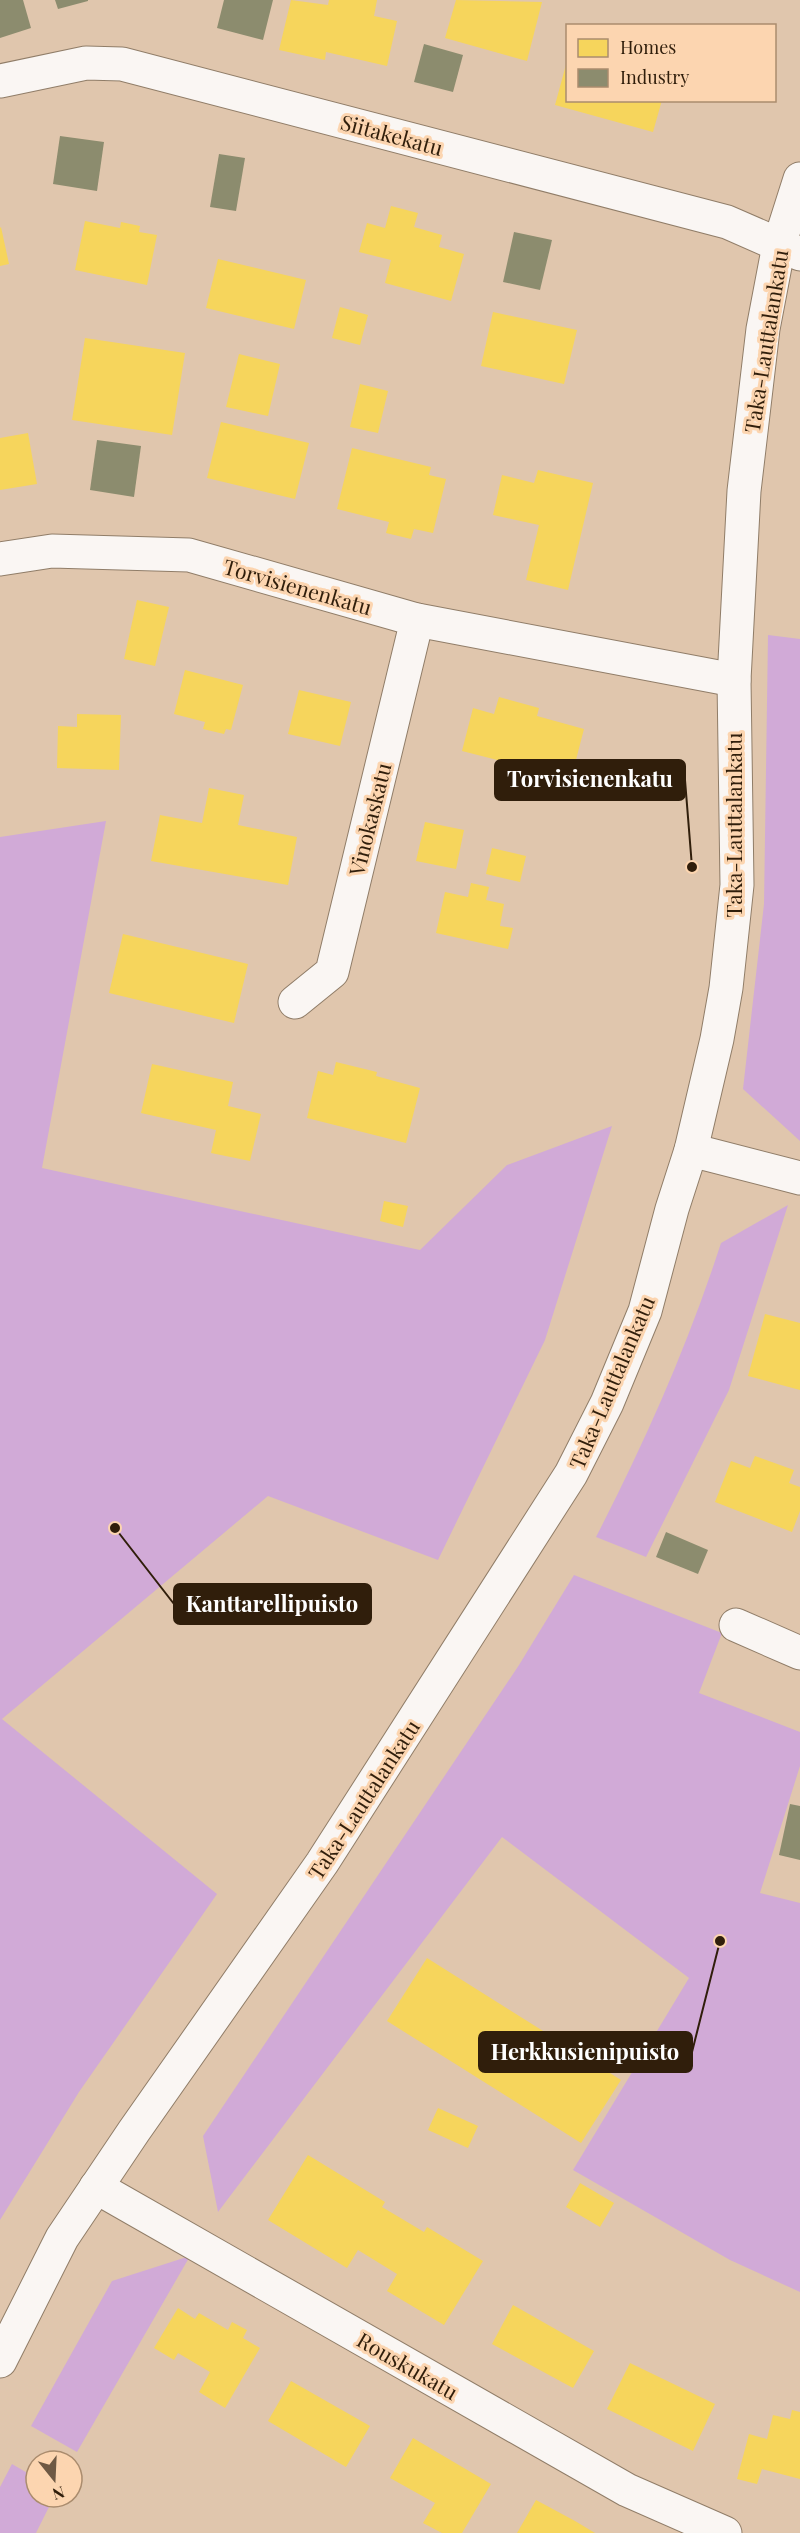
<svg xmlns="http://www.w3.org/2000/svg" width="800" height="2533" font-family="'Playfair Display',serif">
<rect width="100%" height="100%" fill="#e0c6ad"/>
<!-- green -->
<g fill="#d1aad7">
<path d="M768,635L800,639V1141L743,1089L764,904Z"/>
<path d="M106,821L42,1168L420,1250L507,1165L612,1126L545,1340L438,1560L268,1496L2,1719L217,1894L79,2092L0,2220V837Z"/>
<path d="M788,1205L729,1390L646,1557L596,1537C645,1442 688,1345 721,1243Z"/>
<path d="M574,1575L722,1633L699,1693L800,1732V1766L760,1893L800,1903V2292L730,2260L573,2170L689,1978L502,1837L218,2212L203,2136L519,1665Z"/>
<path d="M190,2256L77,2452L31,2426L112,2281Z"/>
<path d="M12,2464L36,2478V2497H54L36,2533H0V2487Z"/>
</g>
<!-- homes -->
<g fill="#f6d55c">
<path d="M291,0L328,5L329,0H377L374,16L397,21L387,66L326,52L325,60L279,50Z"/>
<path d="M456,0L542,2L527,61L445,38Z"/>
<path d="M567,61L568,100H662L653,132L555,105Z"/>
<path d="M391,206L418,213L414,227L442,235L439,247L464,254L451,301L385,283L391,260L359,252L367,223L385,228Z"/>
<path d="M85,221L120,228L121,222L140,226L139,232L157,235L147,285L75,270Z"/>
<path d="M1,227L9,264L0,266V228Z"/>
<path d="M218,259L306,280L294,329L206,308Z"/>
<path d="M340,307L368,315L360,345L332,338Z"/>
<path d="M493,312L577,330L564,384L481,366Z"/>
<path d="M85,338L185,353L172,435L72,420Z"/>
<path d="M239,354L280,364L268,416L226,407Z"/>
<path d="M360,384L388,391L378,433L350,427Z"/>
<path d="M221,422L309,443L295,499L207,478Z"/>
<path d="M28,433L37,484L0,490V438Z"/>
<path d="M352,448L431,467L429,475L446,479L433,533L414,529L411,539L386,533L389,522L337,509Z"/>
<path d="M538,470L593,483L568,590L526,580L539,525L493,515L502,475L534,483Z"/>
<path d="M137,600L169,607L155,666L124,659Z"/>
<path d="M185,670L243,685L231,730L226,729L224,734L203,729L205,722L174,714Z"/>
<path d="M299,690L351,702L340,746L288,734Z"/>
<path d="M499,697L539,708L537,716L584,729L571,779L462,751L473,708L494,714Z"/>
<path d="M77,714L121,715L119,770L57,768L58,726L77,727Z"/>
<path d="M209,788L244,795L238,825L297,837L288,885L151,861L160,815L202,823Z"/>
<path d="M425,822L464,830L456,869L416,861Z"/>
<path d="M492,848L526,856L520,882L486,874Z"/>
<path d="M471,883L489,887L486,900L504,904L500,926L513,928L508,949L436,933L445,892L468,897Z"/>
<path d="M123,934L248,964L234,1023L109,993Z"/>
<path d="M336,1062L377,1072L376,1076L420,1088L406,1143L307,1118L318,1071L333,1075Z"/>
<path d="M152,1064L233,1082L228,1106L261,1114L250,1161L211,1153L216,1130L141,1113Z"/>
<path d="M384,1201L408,1206L403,1227L380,1221Z"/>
<path d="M765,1314L800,1323V1390L748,1376Z"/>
<path d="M755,1456L794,1470L789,1483L800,1487V1511L792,1532L715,1502L731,1461L750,1468Z"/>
<path d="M427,1958L621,2080L581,2143L387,2021Z"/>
<path d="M438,2108L478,2126L468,2148L428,2130Z"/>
<path d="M308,2155L385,2202L382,2207L424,2232L427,2227L483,2261L444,2325L387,2291L397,2274L358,2250L347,2268L268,2220Z"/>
<path d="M580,2183L614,2203L600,2227L566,2207Z"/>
<path d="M513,2305L594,2351L573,2388L492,2344Z"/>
<path d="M178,2308L195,2319L199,2313L228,2330L232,2322L247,2330L243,2338L260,2348L225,2408L199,2392L210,2372L178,2353L174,2360L154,2348Z"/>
<path d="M630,2363L715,2404L693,2451L607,2409Z"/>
<path d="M291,2381L370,2426L346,2467L268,2421Z"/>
<path d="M792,2410L800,2412V2479L762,2469L757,2484L737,2479L749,2434L767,2439L773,2415L790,2419Z"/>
<path d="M413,2438L491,2484L462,2533H442L423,2523L435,2503L390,2478Z"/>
<path d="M536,2500L575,2521L595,2533H517Z"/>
</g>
<!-- industry -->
<g fill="#8c8c6e">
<path d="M0,0H23L31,28L0,38Z"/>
<path d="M55,0H88V1L58,9Z"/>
<path d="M224,0H273L263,40L217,28Z"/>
<path d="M424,44L463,55L453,92L414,82Z"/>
<path d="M60,136L104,142L97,191L53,184Z"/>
<path d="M219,154L245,158L236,211L210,207Z"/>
<path d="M514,232L552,240L540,290L503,282Z"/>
<path d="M97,440L141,446L134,497L90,490Z"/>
<path d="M666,1532L708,1550L698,1574L656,1557Z"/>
<path d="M790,1804L800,1806V1860L779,1855Z"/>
</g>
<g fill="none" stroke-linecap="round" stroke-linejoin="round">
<defs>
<g id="minor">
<path d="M0,81L86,63L122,64L727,222L800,254"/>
<path d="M0,559L52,551L189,555L417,620L734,680"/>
<path d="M295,1002L332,972L417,620"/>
<path d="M691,1150L800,1178"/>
<path d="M736,1625L800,1653"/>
<path d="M96,2187L627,2490L725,2533"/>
</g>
<path id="secondary" d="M0,2361L62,2238L134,2131L322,1863L571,1474L607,1403L645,1311L672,1209L691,1150L717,1039L726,988L737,885L734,680L744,491L763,329L779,245L800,179"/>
</defs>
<!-- minor casing -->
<use href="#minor" stroke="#907d68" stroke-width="35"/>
<!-- secondary casing -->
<use href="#secondary" stroke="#907d68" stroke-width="35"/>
<!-- minor -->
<use href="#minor" stroke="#faf6f3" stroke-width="33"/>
<!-- secondary -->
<use href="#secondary" stroke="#faf6f3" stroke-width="33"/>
</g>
<g text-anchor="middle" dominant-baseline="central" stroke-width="6" stroke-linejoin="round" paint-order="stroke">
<!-- street labels -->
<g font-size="21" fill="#301e0b" stroke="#fcd5b0">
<text transform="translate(392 134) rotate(15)">Siitakekatu</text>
<text transform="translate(765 341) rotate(-81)">Taka-Lauttalankatu</text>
<text transform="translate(298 586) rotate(16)">Torvisienenkatu</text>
<text transform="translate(369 819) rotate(-76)">Vinokaskatu</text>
<text transform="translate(733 825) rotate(-90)">Taka-Lauttalankatu</text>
<text transform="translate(611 1382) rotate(-67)">Taka-Lauttalankatu</text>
<text transform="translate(363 1799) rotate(-57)">Taka-Lauttalankatu</text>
<text transform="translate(408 2365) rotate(30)">Rouskukatu</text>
</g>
</g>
<!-- callouts -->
<path fill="none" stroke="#301e0b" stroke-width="2" d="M692 867L685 780M115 1528L174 1604M720 1941L692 2052"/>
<g fill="#301e0b" stroke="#fcd5b0" stroke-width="2">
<circle cx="692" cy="867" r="6"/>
<circle cx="115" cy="1528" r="6"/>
<circle cx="720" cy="1941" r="6"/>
</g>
<g fill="#301e0b" stroke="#301e0b" stroke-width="2">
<rect x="495" y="760" width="190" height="40" rx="6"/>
<rect x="174" y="1584" width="197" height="40" rx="6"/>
<rect x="479" y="2032" width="213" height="40" rx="6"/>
</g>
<g font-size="22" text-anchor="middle" font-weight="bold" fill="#fff">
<text x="590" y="787">Torvisienenkatu</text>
<text x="272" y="1612">Kanttarellipuisto</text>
<text x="585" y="2060">Herkkusienipuisto</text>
</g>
<!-- legend -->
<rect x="566" y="24" width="210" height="78" fill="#fcd5b0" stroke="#aa8c6e" stroke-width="1.5"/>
<rect x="578" y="39" width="30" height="18" fill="#f6d55c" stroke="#aa8c6e" stroke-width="1.5"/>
<text x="620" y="54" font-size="18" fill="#301e0b">Homes</text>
<rect x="578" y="69" width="30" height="18" fill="#8c8c6e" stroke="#aa8c6e" stroke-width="1.5"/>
<text x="620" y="84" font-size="18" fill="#301e0b">Industry</text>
<!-- north arrow -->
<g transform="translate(54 2479) rotate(162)"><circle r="28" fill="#fcd5b0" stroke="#aa8c6e" stroke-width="1.5"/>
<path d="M0-4.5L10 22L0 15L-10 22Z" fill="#6e5944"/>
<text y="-9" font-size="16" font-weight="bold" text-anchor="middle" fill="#301e0b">N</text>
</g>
</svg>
